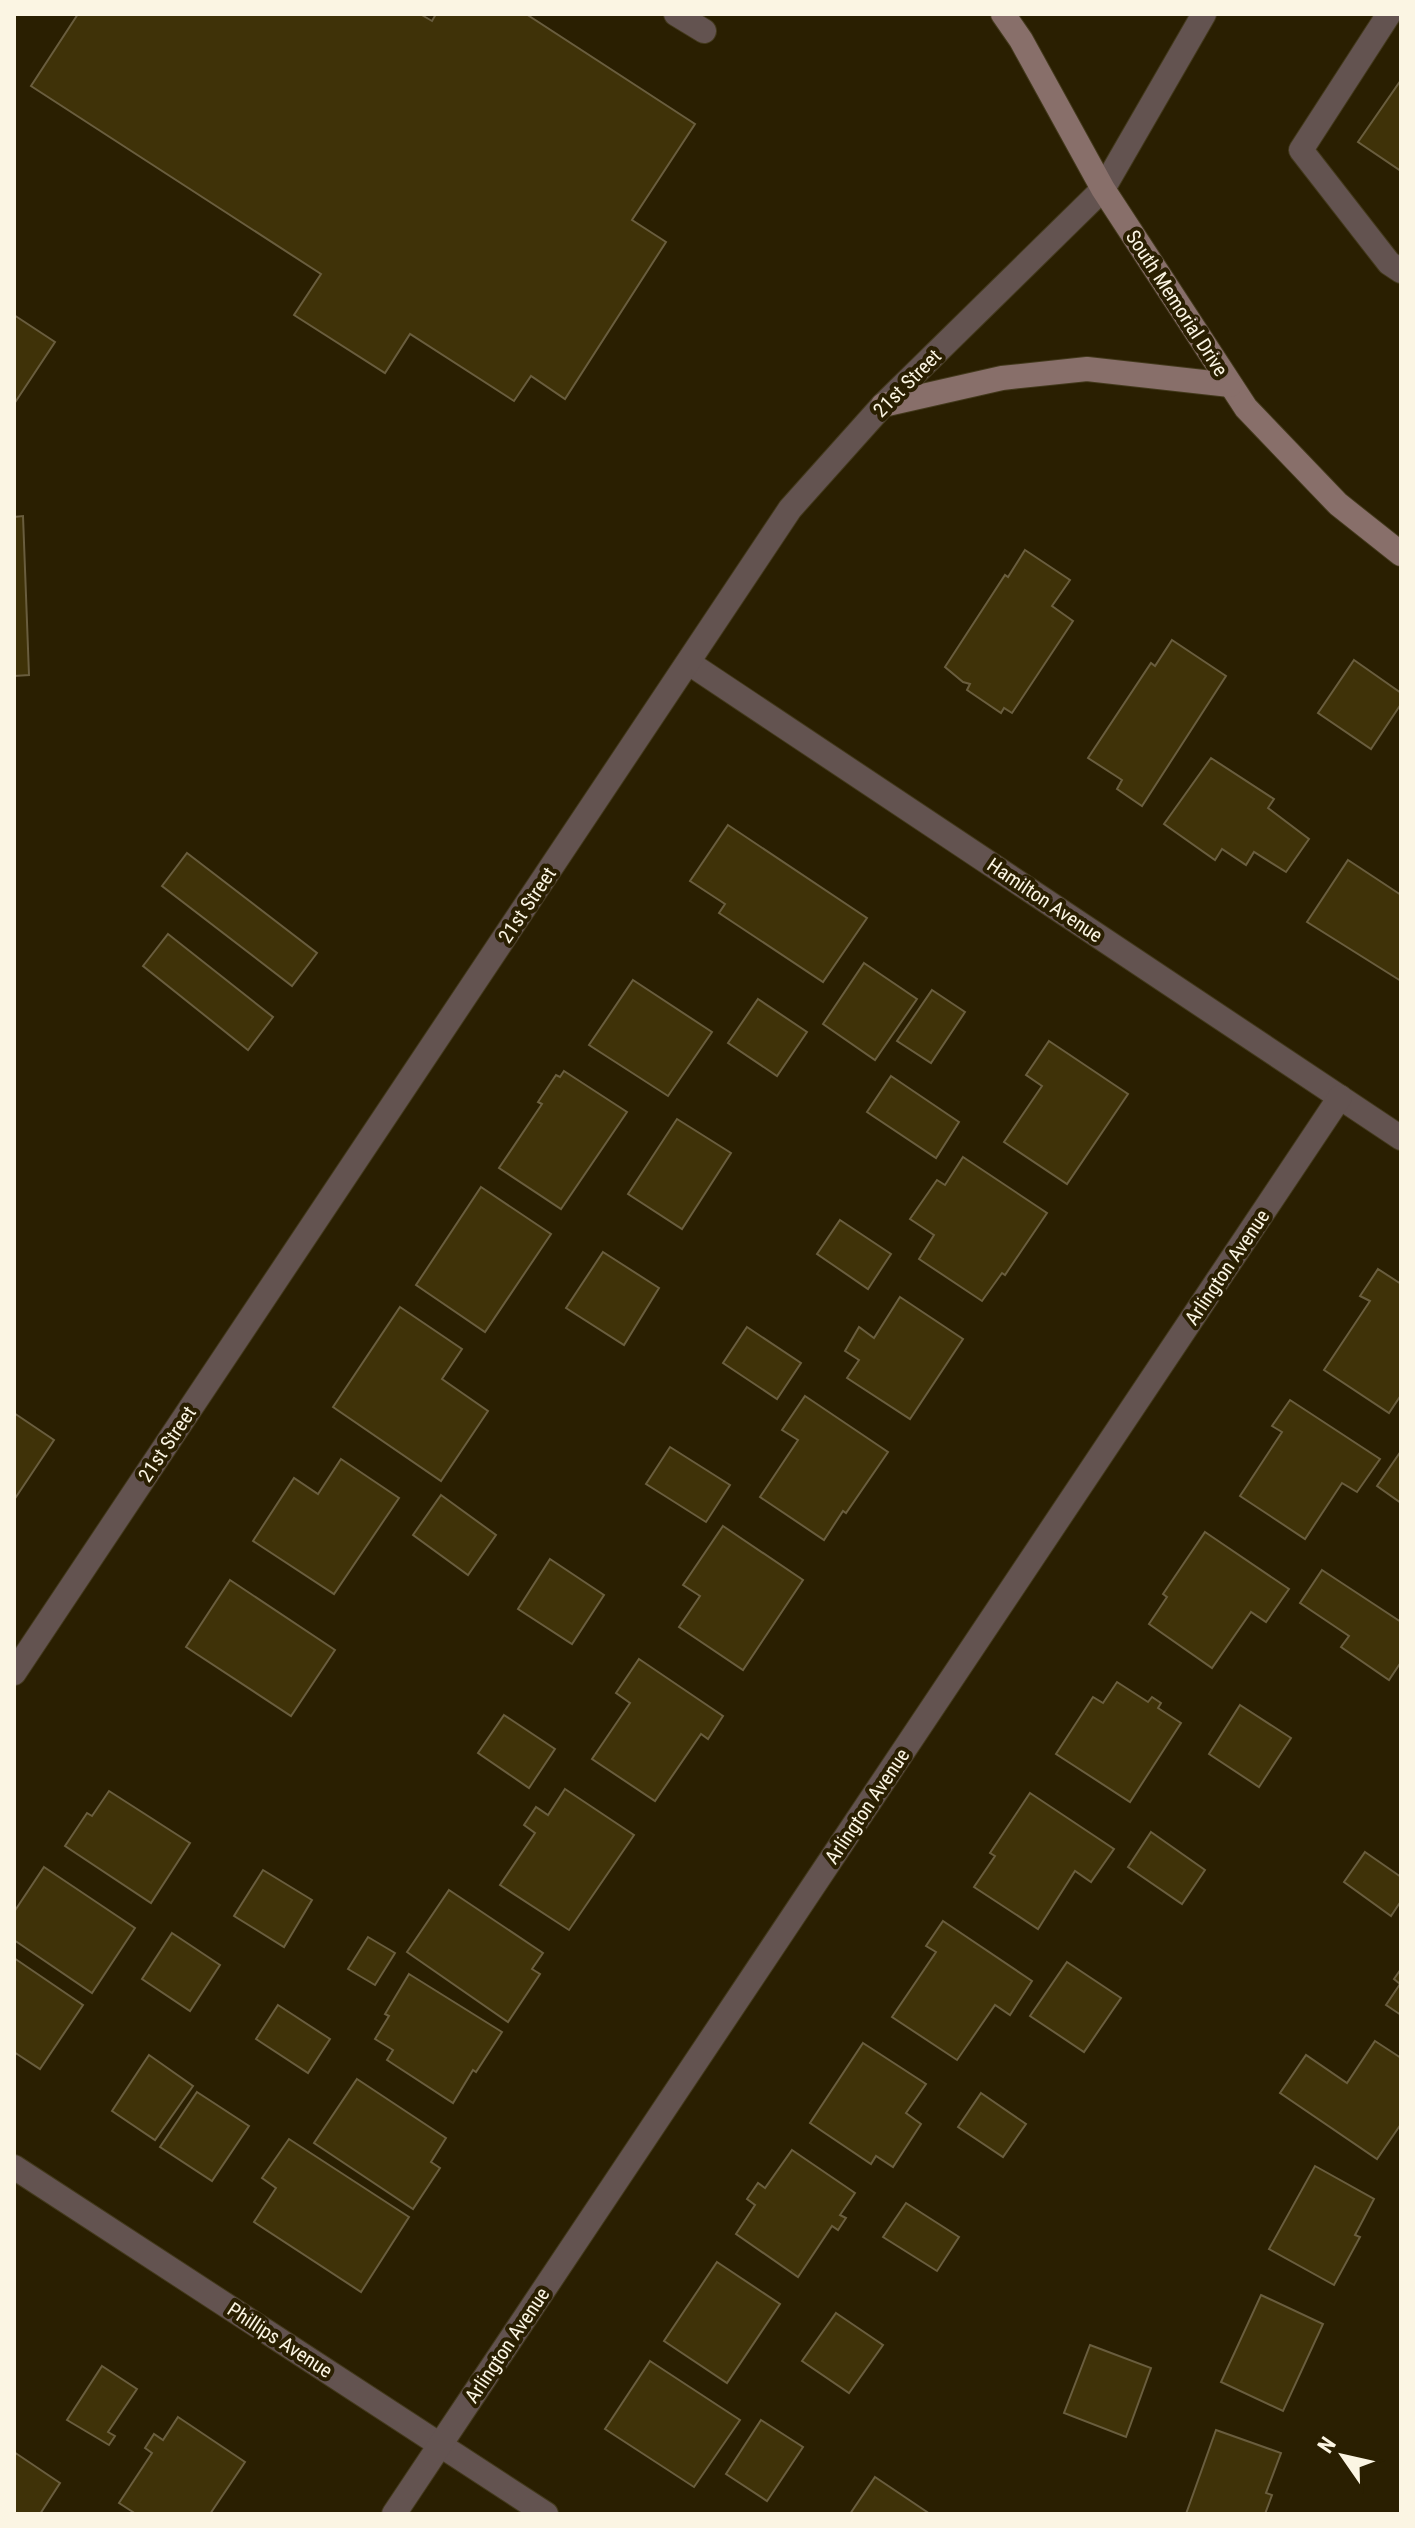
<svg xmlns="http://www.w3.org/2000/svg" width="1415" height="2528" font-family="'Roboto Condensed',sans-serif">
<rect width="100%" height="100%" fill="#2a1f01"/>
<!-- building -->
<g fill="#3f3208" stroke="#695d3e" stroke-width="2">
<path d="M78,14H420L432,21L436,14H526L695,124L632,220L666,242L565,399L531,376L514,401L410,334L385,373L294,315L321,274L31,86Z"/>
<path d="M1401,80V171L1358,142Z"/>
<path d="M14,315L55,342L14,404Z"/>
<path d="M23,516L29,675L14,676V517Z"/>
<path d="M1025,550L1070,580L1052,606L1073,621L1012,713L1004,708L1001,713L967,690L970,684L963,682L945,667L1005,575L1008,577Z"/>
<path d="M1172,640L1226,676L1142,806L1117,789L1122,780L1088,758L1151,663L1155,666Z"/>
<path d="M1354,660L1401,693V704L1371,749L1318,713Z"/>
<path d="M1211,758L1274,799L1268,808L1309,839L1286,872L1254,852L1246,865L1222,849L1215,860L1164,824Z"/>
<path d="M728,825L867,918L823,982L719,913L725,904L690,881Z"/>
<path d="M187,853L317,953L292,986L162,886Z"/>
<path d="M1348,860L1401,895V981L1307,922Z"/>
<path d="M168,934L273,1017L248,1050L143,966Z"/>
<path d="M864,963L917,999L875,1060L823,1024Z"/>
<path d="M633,980L712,1032L668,1096L589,1045Z"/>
<path d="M932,990L965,1012L931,1063L897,1041Z"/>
<path d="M758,999L807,1032L777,1076L728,1043Z"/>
<path d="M1049,1041L1128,1094L1067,1184L1004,1142L1042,1086L1026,1075Z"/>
<path d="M564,1071L627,1112L561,1209L499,1168L540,1107L542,1104L538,1102L556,1075L560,1077Z"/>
<path d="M891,1076L959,1122L936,1158L867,1112Z"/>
<path d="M677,1119L731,1153L682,1229L628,1194Z"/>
<path d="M963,1157L1047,1213L1005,1275L1002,1273L982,1301L919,1259L934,1235L910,1219L937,1180L945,1185Z"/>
<path d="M481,1187L551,1234L485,1332L416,1285Z"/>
<path d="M840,1220L891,1254L868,1289L817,1254Z"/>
<path d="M603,1252L659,1288L624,1345L566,1308Z"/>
<path d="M1378,1269L1401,1284V1395L1389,1413L1324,1370L1370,1301L1360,1296Z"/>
<path d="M900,1297L963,1339L910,1419L847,1378L859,1360L845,1351L859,1327L874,1338Z"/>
<path d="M400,1307L462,1349L442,1379L488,1411L441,1481L333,1407Z"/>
<path d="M747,1327L801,1363L777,1399L723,1363Z"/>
<path d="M805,1396L888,1452L846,1513L843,1511L824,1540L760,1497L798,1440L782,1430Z"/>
<path d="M1290,1400L1380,1459L1357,1492L1342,1483L1305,1539L1240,1496L1282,1432L1272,1426Z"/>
<path d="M14,1413L54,1440L14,1500Z"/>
<path d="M670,1447L730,1485L706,1522L646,1484Z"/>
<path d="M1401,1451V1503L1377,1486Z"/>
<path d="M341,1459L399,1498L334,1594L253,1541L294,1478L318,1494Z"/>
<path d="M441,1495L496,1535L468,1575L413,1535Z"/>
<path d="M723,1526L803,1580L743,1670L679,1627L700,1596L683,1585Z"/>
<path d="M1205,1532L1289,1589L1266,1622L1251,1612L1212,1668L1149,1624L1167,1597L1163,1594Z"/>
<path d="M550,1559L604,1595L572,1644L518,1609Z"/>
<path d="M1322,1570L1401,1622V1662L1389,1680L1341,1647L1349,1636L1300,1603Z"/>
<path d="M230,1580L335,1650L291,1716L186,1647Z"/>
<path d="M639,1659L723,1716L708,1739L701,1734L655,1801L592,1759L630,1703L616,1693Z"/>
<path d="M1117,1682L1148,1702L1152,1697L1161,1703L1158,1708L1181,1723L1130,1802L1056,1754L1093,1697L1103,1703Z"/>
<path d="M1240,1705L1291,1738L1259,1787L1209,1754Z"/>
<path d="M504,1715L555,1749L529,1788L478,1753Z"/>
<path d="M565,1789L634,1835L569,1930L500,1885L535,1833L524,1825L536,1807L548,1815Z"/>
<path d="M109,1791L190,1843L151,1903L65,1846L87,1813L92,1816Z"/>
<path d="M1030,1793L1114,1849L1091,1882L1075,1871L1038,1929L974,1887L995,1856L990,1853Z"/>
<path d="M1151,1832L1205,1870L1182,1904L1128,1867Z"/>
<path d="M1365,1852L1401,1877V1901L1391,1916L1344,1882Z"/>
<path d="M44,1867L135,1928L92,1993L14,1940V1912Z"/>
<path d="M263,1870L312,1900L284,1947L234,1916Z"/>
<path d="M449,1890L543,1953L532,1969L540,1974L508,2022L407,1952Z"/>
<path d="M943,1921L1032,1981L1010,2015L995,2005L957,2060L892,2017L936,1952L926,1946Z"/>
<path d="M172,1933L220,1965L190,2011L142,1979Z"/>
<path d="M368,1937L395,1953L375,1985L348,1969Z"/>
<path d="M14,1958L83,2005L40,2069L14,2052Z"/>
<path d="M1067,1962L1121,1998L1084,2052L1030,2016Z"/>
<path d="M1401,1969V2015L1386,2005L1400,1984L1394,1979Z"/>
<path d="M409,1974L502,2032L476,2072L473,2070L453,2103L387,2060L393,2050L375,2039L389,2016L385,2014Z"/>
<path d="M278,2005L330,2039L308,2073L256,2039Z"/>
<path d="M1375,2041L1401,2058V2124L1377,2159L1280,2093L1306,2055L1347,2083Z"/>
<path d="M863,2043L926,2084L906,2113L921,2124L893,2167L876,2156L871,2164L810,2123Z"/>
<path d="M149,2055L193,2086L155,2140L112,2111Z"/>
<path d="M357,2079L446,2138L431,2162L440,2168L413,2209L314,2143Z"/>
<path d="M197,2092L249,2126L212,2181L160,2147Z"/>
<path d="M981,2093L1026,2124L1003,2157L958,2127Z"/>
<path d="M289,2139L409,2217L361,2292L254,2222L276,2188L262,2178Z"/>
<path d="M792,2150L855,2193L840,2215L846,2218L838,2230L832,2226L798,2277L736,2234L755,2205L747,2199L758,2183L765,2188Z"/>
<path d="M1315,2166L1374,2199L1355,2235L1360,2237L1334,2285L1269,2249Z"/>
<path d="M906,2203L959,2237L937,2271L883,2237Z"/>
<path d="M717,2262L780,2304L727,2383L664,2341Z"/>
<path d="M1261,2295L1323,2324L1283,2411L1221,2382Z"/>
<path d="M836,2313L883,2345L849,2393L802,2361Z"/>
<path d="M1090,2345L1151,2368L1126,2437L1064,2413Z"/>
<path d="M650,2361L740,2420L694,2487L605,2429Z"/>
<path d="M102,2366L137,2389L108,2432L115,2436L109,2445L67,2420Z"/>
<path d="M178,2417L245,2462L210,2514H136L119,2503L152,2453L145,2448L154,2434L163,2440Z"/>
<path d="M761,2420L803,2447L767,2501L726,2474Z"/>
<path d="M1216,2430L1281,2453L1266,2493L1272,2495L1265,2514H1186Z"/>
<path d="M14,2452L60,2483L40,2514H14Z"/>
<path d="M875,2477L930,2514H850Z"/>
</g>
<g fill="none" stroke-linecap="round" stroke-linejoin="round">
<defs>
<g id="service">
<path d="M676,14L704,31"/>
<path d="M1389,14L1301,150L1389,263L1401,271"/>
<path d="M1103,189L1204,14"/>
</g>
<g id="minor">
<path d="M689,663L1401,1138"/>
<path d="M14,2167L546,2514"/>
<path d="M394,2514L1340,1097"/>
</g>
<path id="tertiary" d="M14,1673L790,509L883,405L1103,189"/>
<g id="secondary">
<path d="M1003,14L1021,40L1103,189L1246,408L1338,504L1401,554"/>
<path d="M883,405L1002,378L1087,369L1230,385"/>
</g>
</defs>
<!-- service casing -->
<use href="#service" stroke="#43391c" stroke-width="26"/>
<!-- minor casing -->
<use href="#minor" stroke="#43391c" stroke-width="26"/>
<!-- tertiary casing -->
<use href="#tertiary" stroke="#43391c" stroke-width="26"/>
<!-- secondary casing -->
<use href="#secondary" stroke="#43391c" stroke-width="26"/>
<!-- service -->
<use href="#service" stroke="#635350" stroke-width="24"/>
<!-- minor -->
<use href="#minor" stroke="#635350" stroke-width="24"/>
<!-- tertiary -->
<use href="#tertiary" stroke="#635350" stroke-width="24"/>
<!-- secondary -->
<use href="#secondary" stroke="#886f6a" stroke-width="24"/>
</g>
<g text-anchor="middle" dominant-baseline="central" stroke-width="8" stroke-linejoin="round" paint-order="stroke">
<!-- street labels -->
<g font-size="20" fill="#fbf5e3" stroke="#2a1f01">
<text transform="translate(1177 303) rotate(57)">South Memorial Drive</text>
<text transform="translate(907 383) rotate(-45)">21st Street</text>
<text transform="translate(1045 900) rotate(34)">Hamilton Avenue</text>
<text transform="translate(527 905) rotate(-56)">21st Street</text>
<text transform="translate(1227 1267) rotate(-56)">Arlington Avenue</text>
<text transform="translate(167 1444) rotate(-56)">21st Street</text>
<text transform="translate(867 1806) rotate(-56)">Arlington Avenue</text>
<text transform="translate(280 2340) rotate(33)">Phillips Avenue</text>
<text transform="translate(507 2345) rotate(-56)">Arlington Avenue</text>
</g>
</g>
<!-- border -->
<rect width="1415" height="2528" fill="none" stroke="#fbf5e3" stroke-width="32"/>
<!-- north arrow -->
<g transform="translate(1343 2456) rotate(304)" stroke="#2a1f01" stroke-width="6" paint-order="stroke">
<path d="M0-6L14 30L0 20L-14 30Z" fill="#fbf5e3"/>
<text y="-12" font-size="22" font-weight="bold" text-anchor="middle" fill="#fbf5e3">N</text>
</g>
</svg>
